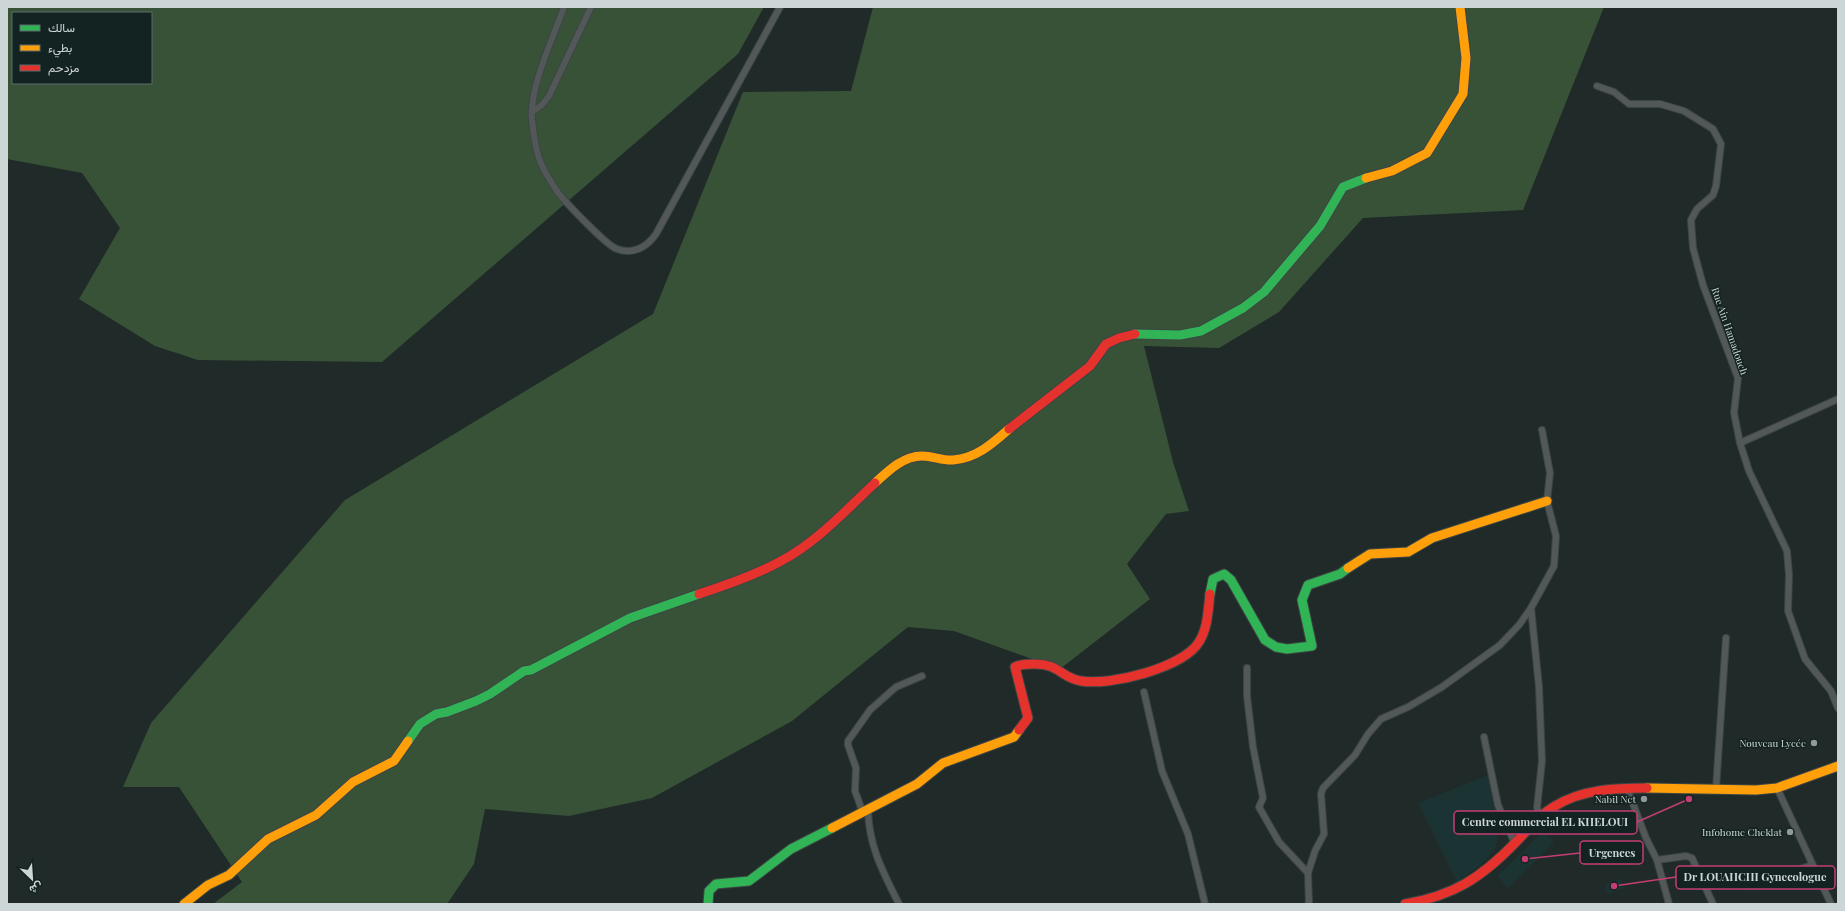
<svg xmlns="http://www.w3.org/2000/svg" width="1845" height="911" font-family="'Playfair Display',Vazirmatn,serif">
<rect width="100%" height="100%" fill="#202a28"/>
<!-- built -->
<g fill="#1b3332">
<path d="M1488,775L1504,814L1495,849L1482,864L1457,882L1418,803Z"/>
<path d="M1543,831L1554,842L1508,888L1497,876Z"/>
<path d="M1621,879L1623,889L1607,894L1605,884Z"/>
</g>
<!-- forest -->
<g fill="#385238" fill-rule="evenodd">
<path d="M7,7H764L738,54L382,362L198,360L155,346L79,299L120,228L82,173L7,159ZM13,13H151V83H13Z"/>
<path d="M873,7H1604L1523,210L1363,218L1279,312L1219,348L1144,346L1173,462L1189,511L1166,514L1127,564L1150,599L1060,669L954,631L908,627L792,721L652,798L569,816L485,809L474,864L447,904H213L242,882L179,787H123L151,723L345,500L653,314L743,92L851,91Z"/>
</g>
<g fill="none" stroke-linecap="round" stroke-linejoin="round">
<defs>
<g id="street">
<path d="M564,7C553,39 529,87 532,120C534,137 536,155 544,170C548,177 552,184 557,191C564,201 607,246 617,249C633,255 647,247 656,234L780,7"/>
<path d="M1597,86L1614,92L1629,104H1660L1684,111L1713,129L1721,144L1716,186L1713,195L1697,209L1691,220L1693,248L1703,285L1738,378L1734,413L1740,443L1749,471L1787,551L1789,575L1788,611L1805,659L1831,691L1838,708"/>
<path d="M532,112L542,105L549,96L591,7"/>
<path d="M1740,443L1838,399"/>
<path d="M1247,668V696L1253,747L1263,798L1259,807L1279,842L1308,873L1309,904"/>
<path d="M1144,692L1162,771L1188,834L1205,904"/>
<path d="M1484,737L1498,805L1515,844"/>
<path d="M1627,788L1646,838L1657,860L1669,904"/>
<path d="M1777,788L1831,904"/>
<path d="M1716,789L1726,638"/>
<path d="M868,810C869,847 883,872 899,904"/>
<path d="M863,813L855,791L856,768L848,745V741L870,710L896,687L922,676"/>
<path d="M1541,816L1537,808L1542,761L1539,687L1531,608L1554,566L1556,536L1547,501L1550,473L1542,430"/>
<path d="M1657,860L1686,856L1692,858L1713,904"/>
<path d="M1308,873L1315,851L1324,834L1321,794L1323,788L1355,755L1368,734L1381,719L1408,707L1442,687L1500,645L1519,625L1531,608"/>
<path d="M1751,886L1812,865"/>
</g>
<g id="fast">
<path d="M1135,334L1180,335L1201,331L1243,308L1264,292L1320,226L1343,187L1366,178"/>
<path d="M1210,594L1213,579L1224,574L1231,580L1265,640L1276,647L1287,649L1312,646L1302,600L1308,585L1340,574L1348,568"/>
<path d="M408,741L420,724L436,714L447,712L476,701L490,694L524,671L531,670L630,618L699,594"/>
<path d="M708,904L709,891L716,884L749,881L791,849L832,828"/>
</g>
<g id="slow">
<path d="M1366,178L1392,171L1427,153L1463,94L1466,58L1460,7"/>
<path d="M875,483C888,471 903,456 922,456C933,456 943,461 953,460C977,458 993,443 1009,429"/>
<path d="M1348,568L1370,554L1408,552L1432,538L1547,501"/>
<path d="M1647,788L1756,790L1777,788L1838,766"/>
<path d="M832,828L917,784L943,763L1014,737L1019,730"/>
<path d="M184,904L208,885L229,875L268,839L316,815L353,782L394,761L408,741"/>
</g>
<g id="jam">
<path d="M1009,429L1090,366L1106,344L1119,338L1135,334"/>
<path d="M699,594C727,585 756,575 781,561C817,542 846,510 875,483"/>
<path d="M1019,730L1028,718L1015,667C1021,664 1026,664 1033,664C1059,663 1061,678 1081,681C1110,686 1183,668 1199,642C1208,628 1208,610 1210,594"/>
<path d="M1405,904C1453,896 1481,878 1515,843C1528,830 1539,815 1555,806C1583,789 1615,788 1647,788"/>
</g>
</defs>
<!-- street casing -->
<use href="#street" stroke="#3d4544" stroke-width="8"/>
<!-- fast casing -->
<use href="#fast" stroke="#3d4544" stroke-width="11"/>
<!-- slow casing -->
<use href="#slow" stroke="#3d4544" stroke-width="11"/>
<!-- jam casing -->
<use href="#jam" stroke="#3d4544" stroke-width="11"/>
<!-- street -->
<use href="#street" stroke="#525858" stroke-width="6"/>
<!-- fast -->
<use href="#fast" stroke="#30b455" stroke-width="9"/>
<!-- slow -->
<use href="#slow" stroke="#ff9f0a" stroke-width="9"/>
<!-- jam -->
<use href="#jam" stroke="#e5322d" stroke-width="9"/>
</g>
<!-- markers -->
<g fill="#909a99" stroke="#132322" stroke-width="1.5">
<circle cx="1814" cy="743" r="4"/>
<circle cx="1644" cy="799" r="4"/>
<circle cx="1790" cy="832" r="4"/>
</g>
<g text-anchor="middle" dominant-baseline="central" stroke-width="3" stroke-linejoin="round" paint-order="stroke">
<!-- street labels -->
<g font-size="10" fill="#cdd6d6" stroke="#132322">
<text transform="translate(1730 331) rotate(71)">Rue Ain Hamadouch</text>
</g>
<!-- poi labels -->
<g font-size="10" fill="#cdd6d6" stroke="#132322" text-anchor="end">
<text x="1806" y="743">Nouveau Lycée</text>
<text x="1636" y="799">Nabil Net</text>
<text x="1782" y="832">Infohome Cheklat</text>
</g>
</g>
<!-- callouts -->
<path fill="none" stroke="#c43e74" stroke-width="1.5" d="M1689 799L1637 822M1525 859L1580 853M1614 886L1676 877"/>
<g fill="#c43e74" stroke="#132322" stroke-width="1.5">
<circle cx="1689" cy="799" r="4"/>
<circle cx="1525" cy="859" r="4"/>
<circle cx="1614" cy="886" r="4"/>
</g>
<g fill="#132322" stroke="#c43e74" stroke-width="1.5">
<rect x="1454" y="811" width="183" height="23" rx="4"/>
<rect x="1580" y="841" width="63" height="23" rx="4"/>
<rect x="1676" y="866" width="159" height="23" rx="4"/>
</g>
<g font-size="11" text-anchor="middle" font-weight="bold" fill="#cdd6d6">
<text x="1545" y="826">Centre commercial EL KHELOUI</text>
<text x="1612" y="857">Urgences</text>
<text x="1755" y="881">Dr LOUAHCHI Gynecologue</text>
</g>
<!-- border -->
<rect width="1845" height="911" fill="none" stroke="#cdd6d6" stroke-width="16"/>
<!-- legend -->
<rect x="12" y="12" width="140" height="72" fill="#132322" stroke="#5d6b6a"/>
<rect x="20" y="25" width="20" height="6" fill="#30b455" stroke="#5d6b6a"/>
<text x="48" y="32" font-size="12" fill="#cdd6d6">سالك</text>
<rect x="20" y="45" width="20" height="6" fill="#ff9f0a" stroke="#5d6b6a"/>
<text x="48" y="52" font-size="12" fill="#cdd6d6">بطيء</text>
<rect x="20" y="65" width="20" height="6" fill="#e5322d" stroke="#5d6b6a"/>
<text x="48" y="72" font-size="12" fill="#cdd6d6">مزدحم</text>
<!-- north arrow -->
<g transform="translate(32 879) rotate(155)" stroke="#132322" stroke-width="3" paint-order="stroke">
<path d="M0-3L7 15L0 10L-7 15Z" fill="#cdd6d6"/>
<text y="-6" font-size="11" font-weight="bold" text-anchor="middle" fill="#cdd6d6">ش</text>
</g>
</svg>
